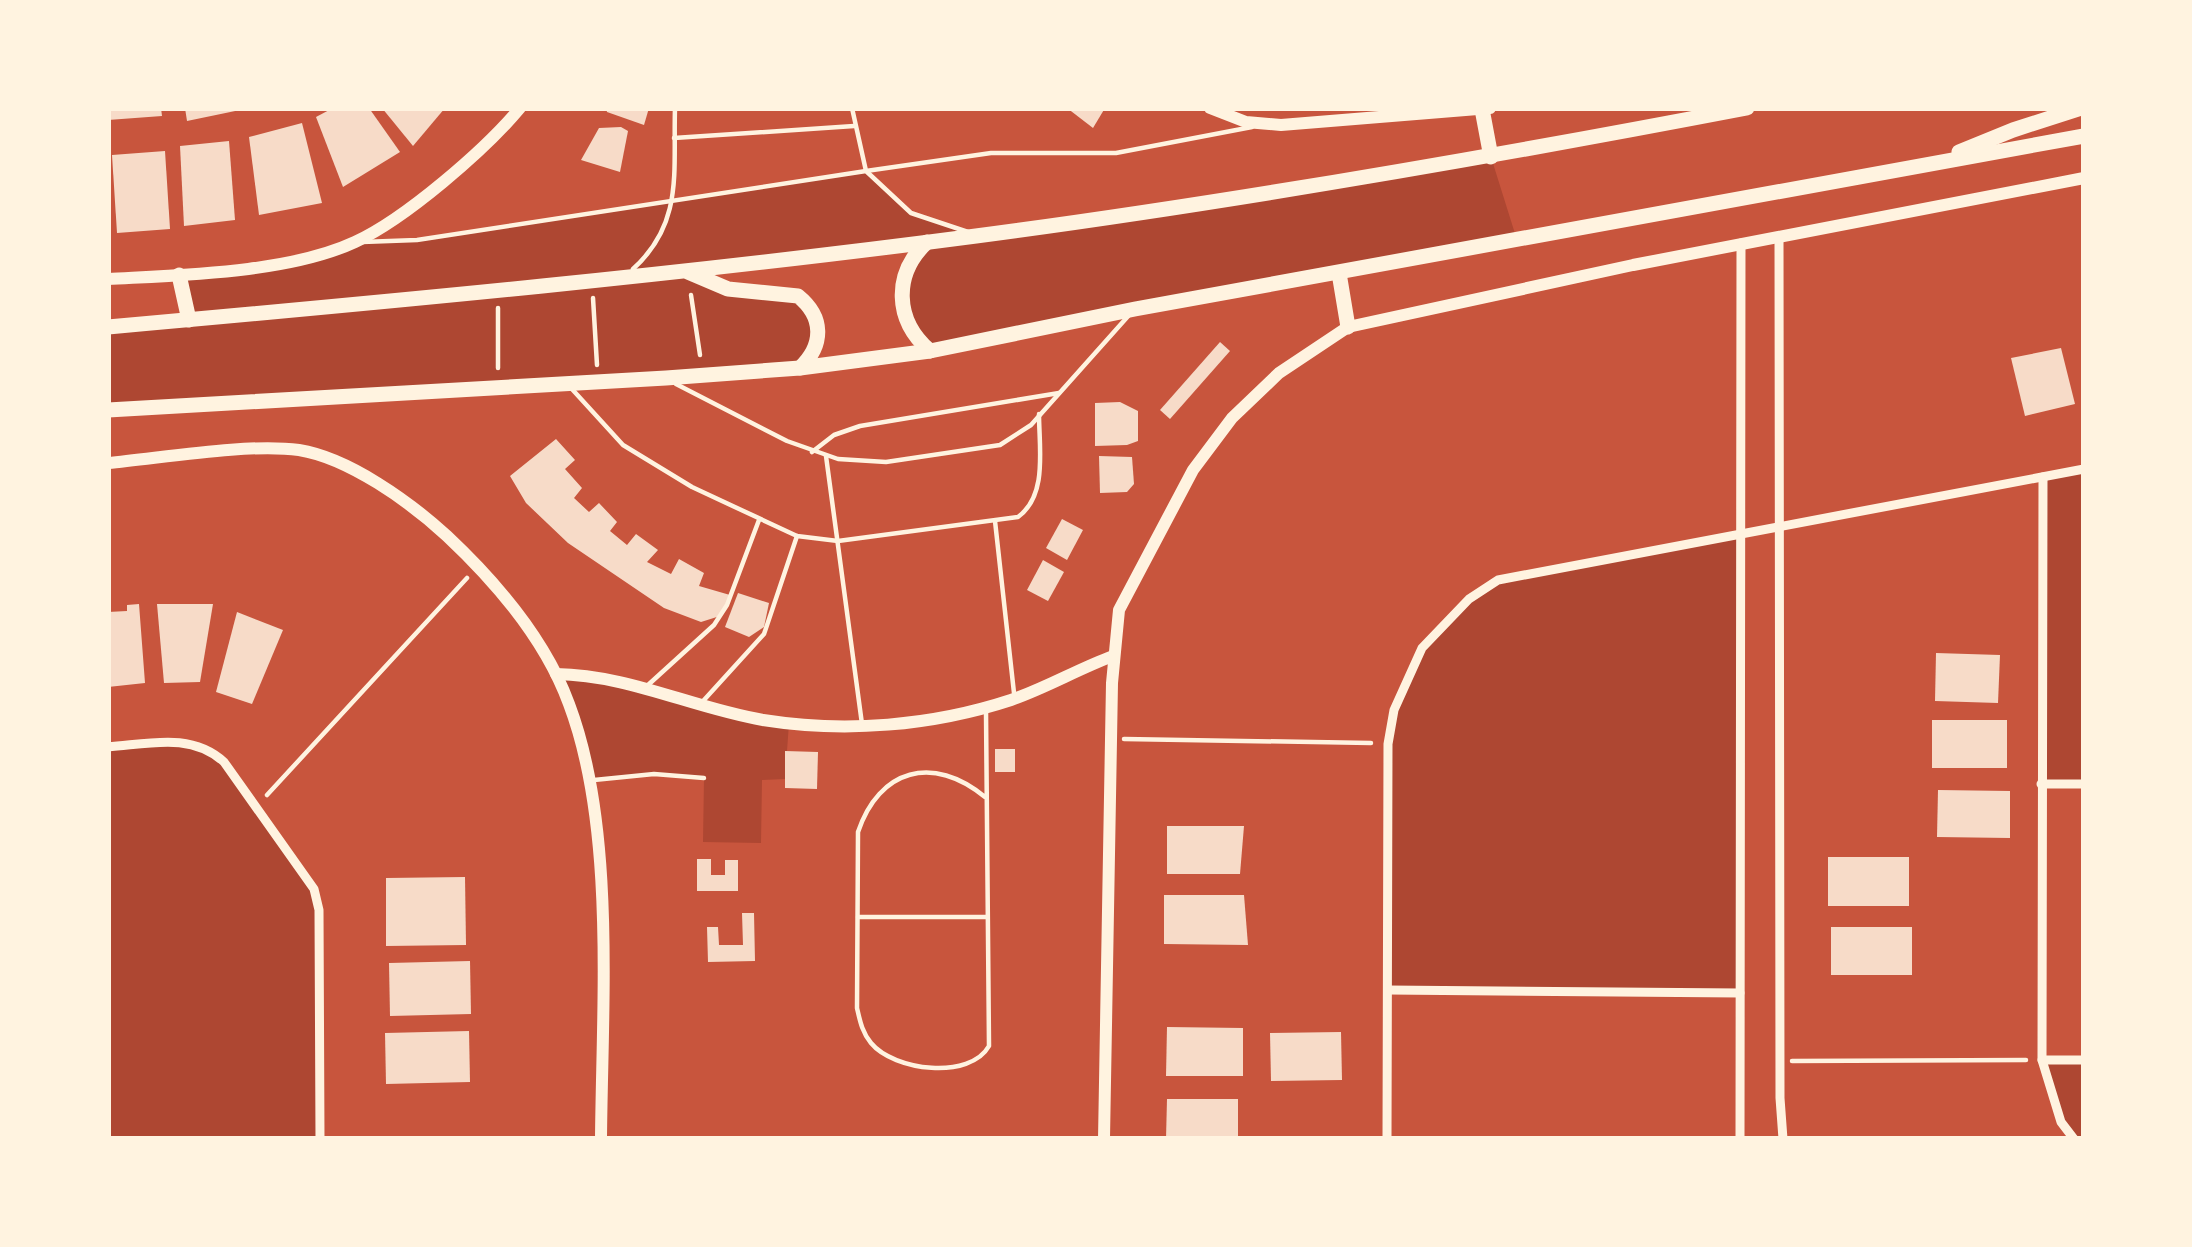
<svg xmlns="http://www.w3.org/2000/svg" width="2192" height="1247" font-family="Quicksand,sans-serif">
<rect width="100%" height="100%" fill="#c8553d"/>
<!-- green -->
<g fill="#ae4732">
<path d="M1491,157L1517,240L930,351L902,304L925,244L690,270L707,282L798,296L813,311L808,360L108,415V327L188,319L179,275L306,259L357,242L387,243L866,171L911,213L976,235Z"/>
<path d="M2084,469V784H2041L2043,477Z"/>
<path d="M1744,533L1740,993L1388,990V744L1405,678L1444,621L1498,580Z"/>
<path d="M556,674L789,723L785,779L762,780L761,843L703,842L704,778L654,774L589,781Z"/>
<path d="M195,744L211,750L314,889L319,911L320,1139H108V749Z"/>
<path d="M2042,1060H2084V1139H2076L2061,1122Z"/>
</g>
<!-- building -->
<g fill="#f7dbc8">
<path d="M108,108H161L162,116L108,120Z"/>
<path d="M185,108H240V110L187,121Z"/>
<path d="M333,108H369L400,152L343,187L316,117Z"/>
<path d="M382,108H445L413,146Z"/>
<path d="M606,108H649L644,125L607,112Z"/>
<path d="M1067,108H1105L1093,128Z"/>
<path d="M302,123L322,203L259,215L249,137Z"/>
<path d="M621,127L628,131L620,172L581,160L599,128Z"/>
<path d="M229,141L235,220L184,226L180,146Z"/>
<path d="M165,151L170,229L117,233L112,155Z"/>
<path d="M1220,342L1230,351L1170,419L1160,410Z"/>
<path d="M2061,348L2075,404L2025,416L2011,358Z"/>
<path d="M1120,402L1138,411V441L1127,445L1095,446V403Z"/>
<path d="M556,439L575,460L565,469L582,488L574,498L589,512L599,503L617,522L610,531L627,545L636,534L658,550L647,562L671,574L679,559L704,573L699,586L730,595L720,616L701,622L664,608L568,543L526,503L510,476Z"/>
<path d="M1099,456L1132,457L1134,484L1127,492L1100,493Z"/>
<path d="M1062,519L1083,530L1067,560L1046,548Z"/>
<path d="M1043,560L1064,572L1048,601L1027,590Z"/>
<path d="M738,593L769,603L764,627L749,637L725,627Z"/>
<path d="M139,604L145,683L108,687V612L127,611V605Z"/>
<path d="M157,604H213L200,682L164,683Z"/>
<path d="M237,612L283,630L252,704L216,692Z"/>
<path d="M1936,653L2000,655L1998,703L1935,701Z"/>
<rect x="1932" y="720" width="75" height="48"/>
<rect x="995" y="749" width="20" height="23"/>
<path d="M785,751L818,752L817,789L785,788Z"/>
<path d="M1938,790L2010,791V838L1937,837Z"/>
<path d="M1167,826H1244L1240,874H1167Z"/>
<rect x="1828" y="857" width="81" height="49"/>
<path d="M697,859H711V875H725V860H738V891H697Z"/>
<path d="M465,877L466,945L386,946V878Z"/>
<path d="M1164,895H1244L1248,945L1164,944Z"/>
<path d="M742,913H754L755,961L708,962L707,927H718L719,945H743Z"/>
<rect x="1831" y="927" width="81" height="48"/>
<path d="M470,961L471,1014L390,1016L389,963Z"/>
<path d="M1167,1027L1243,1028V1076H1166Z"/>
<path d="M469,1031L470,1082L386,1084L385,1033Z"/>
<path d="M1341,1032L1342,1080L1271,1081L1270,1033Z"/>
<path d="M1167,1099H1238V1139H1166Z"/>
</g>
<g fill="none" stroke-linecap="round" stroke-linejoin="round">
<!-- path -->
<g stroke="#fff3e0" stroke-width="4.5">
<path d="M691,295L700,355"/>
<path d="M593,298L597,365"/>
<path d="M498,368V308"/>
<path d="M1124,739L1371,743"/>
<path d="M267,795L467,578"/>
<path d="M1792,1061L2026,1060"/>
</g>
<!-- service -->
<g stroke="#fff3e0" stroke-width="4.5">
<path d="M852,108L866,171L991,153H1116L1252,127"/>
<path d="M674,138L854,126"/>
<path d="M362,242L417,240L866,171L911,213L968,232"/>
<path d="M633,269C684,223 673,171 675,108"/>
<path d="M676,384L787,441L838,459L886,462L1000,445L1031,425L1130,314"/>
<path d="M571,388L623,445L692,487L797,536L838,541L1018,517C1048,495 1039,448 1039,414"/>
<path d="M812,452L834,435L860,426L1059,393"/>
<path d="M826,456L862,724"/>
<path d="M995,521L1014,693"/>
<path d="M648,685L714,625L727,605L759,520"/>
<path d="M704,700L764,634L797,536"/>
<path d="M594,780L654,774L704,778"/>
<path d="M985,797C933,754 879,769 858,832L857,1008C860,1021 862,1032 871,1043C894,1071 970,1080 989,1046L986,712"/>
<path d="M858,917H987"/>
</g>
<!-- minor -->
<g stroke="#fff3e0" stroke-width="9">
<path d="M1779,237L1780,1098L1783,1139"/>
<path d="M2043,477L2042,1060L2061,1122L2074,1139"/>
<path d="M108,747C149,744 191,732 224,762L314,889L319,910L320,1139"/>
<path d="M2041,784H2084"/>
<path d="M1388,990L1740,993"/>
<path d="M2042,1060H2084"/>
<path d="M1387,1139L1388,744L1394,710L1422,648L1469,599L1498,580L2084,469"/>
<path d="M1740,1139L1741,243"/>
</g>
<!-- tertiary -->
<g stroke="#fff3e0" stroke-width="12">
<path d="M1210,108L1246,122L1281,125L1490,108"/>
<path d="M108,279C181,275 289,273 355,242C405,219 485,150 520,108"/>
<path d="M108,463C162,458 248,443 299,450C349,458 410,502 447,536C496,582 546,641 569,704C616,828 602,1007 601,1139"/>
<path d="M556,674C629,675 692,708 763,720C845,733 932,726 1011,700C1046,688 1078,669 1113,656"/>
<path d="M1104,1139L1112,683L1119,610L1193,470L1232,418L1279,373L1348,327L1633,265L2084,178"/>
</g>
<!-- primary -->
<g stroke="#fff3e0" stroke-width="15">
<path d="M1482,109L1491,157"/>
<path d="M1959,152L2013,130L2081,108"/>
<path d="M927,242C893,274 894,320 930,351"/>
<path d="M688,272L728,289L798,296C824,317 824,345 800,368"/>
<path d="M1339,273L1348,327"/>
<path d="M179,275L189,320"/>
<path d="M108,327C398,301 687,274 976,236C1234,202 1491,157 1747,108"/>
<path d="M108,410L666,378L800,368L930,351L1135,309L2084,136"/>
</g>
</g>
<!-- border -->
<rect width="2192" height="1247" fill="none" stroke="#fff3e0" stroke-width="222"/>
</svg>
